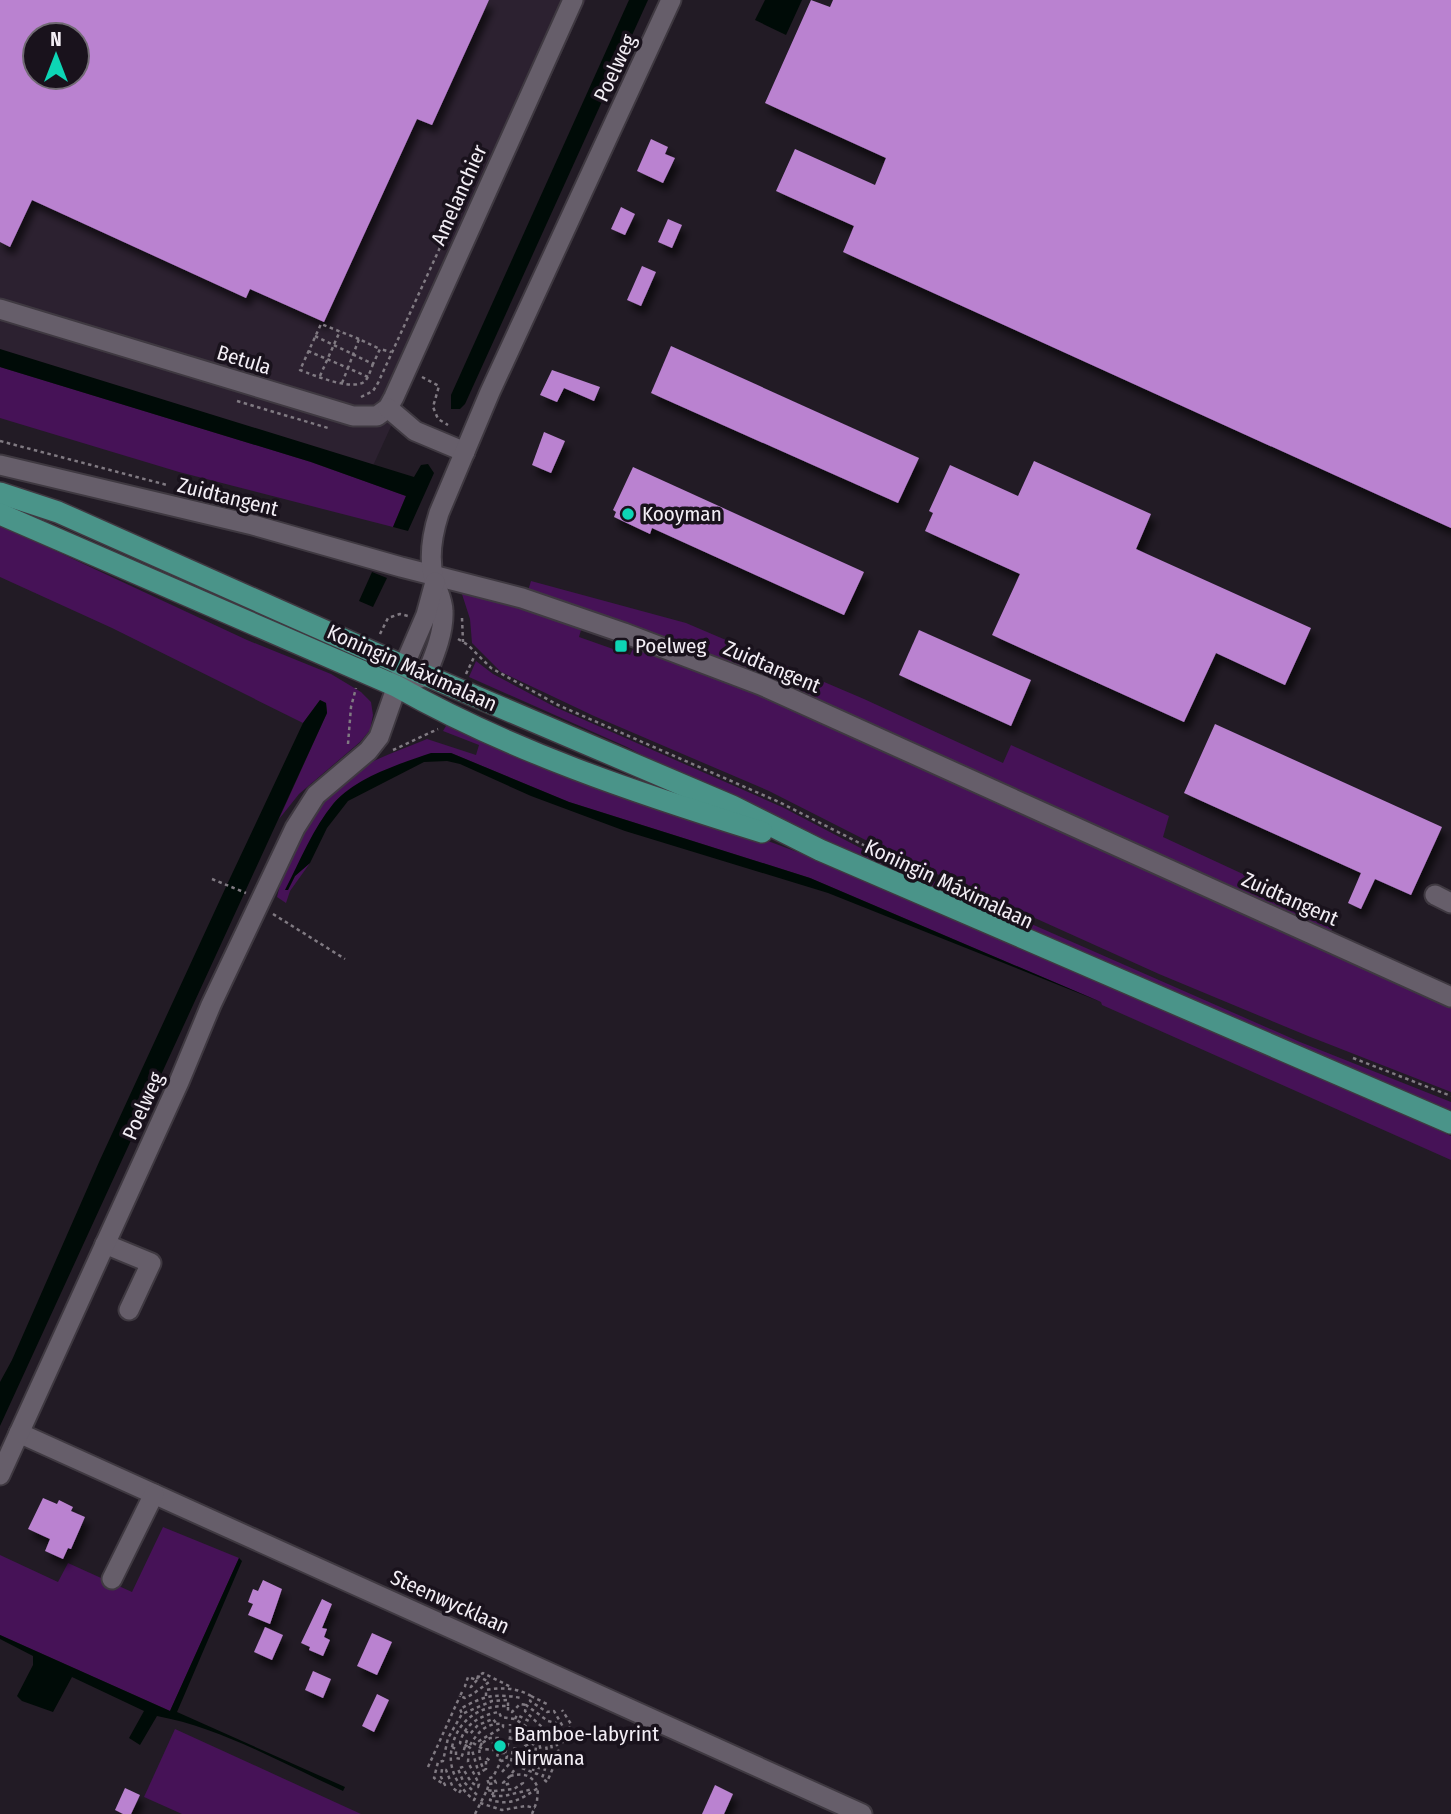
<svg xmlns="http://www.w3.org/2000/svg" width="1451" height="1814" font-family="'Fira Sans Condensed',sans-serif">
<defs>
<filter id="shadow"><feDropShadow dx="4.5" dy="8" stdDeviation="3.5" flood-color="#0009"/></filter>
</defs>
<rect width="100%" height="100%" fill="#221b25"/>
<!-- built -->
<path fill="#2c2130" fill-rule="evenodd" d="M0,0H586L366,481L0,355ZM35,35H77V77H35Z"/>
<!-- green -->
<g fill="#461257">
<path d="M0,367L311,462L406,496L393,527L179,472L0,418Z"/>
<path d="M0,525L247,640L331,674L361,692L371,702L373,715L370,730L360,742L299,794L279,819L327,713L326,703L320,700L303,723L112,628L0,577Z"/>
<path d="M531,581L686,623L864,699L1003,763L1011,745L1169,816L1163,837L1338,918L1330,933L527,594Z"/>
<path d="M461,591L556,620L581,630L579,637L630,655L634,647L714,676L812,716L1451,1006V1092L1308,1036L1159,974L897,856L769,791L594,716L501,672L472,643L470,619Z"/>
<path d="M476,661L493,674L555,707L782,807L872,854L1300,1042L1451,1102V1112L712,792L627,747L469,677Z"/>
<path d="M449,721L832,865L1305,1068L1451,1136V1160L1102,1005L1101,1002L810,878L569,802L451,753C420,764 353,779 333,804C313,829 302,862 288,890L295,876L310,863L290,891L286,903L277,897C288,850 315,797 357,770C378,757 404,749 427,739L476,755L479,745L443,731Z"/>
<path d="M163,1527L239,1558L170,1711L0,1635V1555L58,1582L68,1563L132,1592Z"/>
<path d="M175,1729L361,1814H182L144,1797Z"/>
</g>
<!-- water -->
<g fill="#000b07">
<path d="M629,0H648L465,404L460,409H451V395Z"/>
<path d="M765,0H802L786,35L755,20Z"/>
<path d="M0,349L414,477L421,465L428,464L434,473L408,531L393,527L406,496L311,462L0,367Z"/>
<path d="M372,572L387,578L373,607L359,601Z"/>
<path d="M320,700L326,703L327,713L0,1426V1382L12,1360L99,1162L231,876L303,723Z"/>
<path d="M431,753H451L569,802L810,878L1101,1002L828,893L625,831L531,796L460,764L447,761L424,762L348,801L327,828L310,863L295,876L288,890H285C300,861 313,828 334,803C357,777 399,764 431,753Z"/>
<path d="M239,1558L242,1561L177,1712L345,1787L343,1791C283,1764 222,1728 157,1716L140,1745L129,1738L144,1711L72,1677L53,1712L22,1701L17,1696L33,1665V1656L0,1639V1635L170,1711Z"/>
</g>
<!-- building -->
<g fill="#ba82d0" fill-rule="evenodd" filter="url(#shadow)">
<path d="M0,0H489L432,125L417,119L324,322L250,289L246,298L32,200L10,247L0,242ZM35,35H77V77H35Z"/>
<path d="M811,0L830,7L833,0H1451V528L843,252L854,226L776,191L795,149L875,185L886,158L765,103Z"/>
<path d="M651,139L668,147L665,154L675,158L663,183L637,171Z"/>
<path d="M621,207L635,214L625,235L611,229Z"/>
<path d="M668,219L682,225L672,248L658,242Z"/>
<path d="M642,266L656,272L641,306L627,300Z"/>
<path d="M671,346L919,458L898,503L651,393Z"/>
<path d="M552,370L600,387L594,401L564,388L557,402L540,395Z"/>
<path d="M544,432L565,441L551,473L532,465Z"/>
<path d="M1034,461L1151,514L1136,549L1311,628L1285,685L1216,653L1184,722L992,635L1020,574L925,531L933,513L929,511L950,465L1018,496Z"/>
<path d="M633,467L864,572L844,615L652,528L650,534L614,517L616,512L613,510Z"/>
<path d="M919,630L1031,680L1011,726L899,675Z"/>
<path d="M1215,724L1442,827L1411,895L1375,879L1361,909L1348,903L1361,873L1184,793Z"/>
<path d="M43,1498L57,1504L59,1500L73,1507L71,1511L85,1517L71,1549L68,1548L63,1559L45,1551L50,1539L28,1529Z"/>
<path d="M263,1580L282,1589L270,1624L248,1615L253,1604L248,1602L253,1589L258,1591Z"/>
<path d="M322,1599L332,1604L322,1628L327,1629L324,1637L330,1640L323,1656L309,1650L310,1647L301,1643Z"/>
<path d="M265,1627L283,1635L272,1660L254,1652Z"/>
<path d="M372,1633L392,1642L377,1675L357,1666Z"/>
<path d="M313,1671L331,1679L323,1698L305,1690Z"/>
<path d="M377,1694L389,1700L374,1732L362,1726Z"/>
<path d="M715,1785L733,1794L724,1814H702Z"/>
<path d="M125,1788L140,1795L131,1814H123L115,1810Z"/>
</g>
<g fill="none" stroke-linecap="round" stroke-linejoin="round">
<defs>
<g id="minor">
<path d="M0,309L353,416H377L388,408L394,397L573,0"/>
<path d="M388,408L415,431L465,452"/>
<path d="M0,465L253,525L401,567L522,598L624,633L761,685L1451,997"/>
<path d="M414,680L426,676C434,656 444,633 443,611C443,600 437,590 434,579C428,557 432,535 439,513L490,392L671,0"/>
<path d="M1435,895L1451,903"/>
<path d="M105,1244L151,1263L129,1310"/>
<path d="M19,1433L862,1814"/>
<path d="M0,1475L179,1082L211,1005L295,828L316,795L368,751L379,737L404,666L426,615L435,582"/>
<path d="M112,1579L154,1494"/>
</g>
<g id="major">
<path d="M0,493L58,512L404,666L732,806L820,850L1451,1123"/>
<path d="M0,514L396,686C511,751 636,793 762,832"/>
</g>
</defs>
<!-- minor casing -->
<use href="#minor" stroke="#3f3941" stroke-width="23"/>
<!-- major casing -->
<use href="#major" stroke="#3f3941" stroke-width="24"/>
<!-- path -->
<g stroke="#807a82" stroke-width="2.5" stroke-dasharray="3.5 3.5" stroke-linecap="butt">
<path d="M315,336L373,364L380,349L391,352"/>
<path d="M359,339L321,324L300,370C313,375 356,393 366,380C369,376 371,369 373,364"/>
<path d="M308,351L348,368L342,383"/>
<path d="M320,376L340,331"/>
<path d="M368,377L348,368L359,339L380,349"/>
<path d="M422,377L439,386L433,407L438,419L448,425"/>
<path d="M361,397L373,391L378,383L459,206"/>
<path d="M237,401L328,428"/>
<path d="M0,441L167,485"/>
<path d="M462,618L463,642"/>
<path d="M380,634L388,618L400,614L408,616"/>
<path d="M458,639L468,645L491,668L558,705L779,802L887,857"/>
<path d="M466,674L475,655"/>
<path d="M348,744L351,707L356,688"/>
<path d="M393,750L438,729"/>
<path d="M212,879L246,893"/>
<path d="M273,914L345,959"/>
<path d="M1353,1058L1451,1096"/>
<path d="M477,1680L471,1687L465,1686L468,1677L477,1680L478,1676L483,1673L511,1687"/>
<path d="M462,1692L460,1696L465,1698L473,1694L489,1682L478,1676"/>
<path d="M486,1696V1690C502,1687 518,1688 531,1696L530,1701L547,1712L554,1711L566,1732"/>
<path d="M531,1696L547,1704"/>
<path d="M508,1706V1700L492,1701L462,1714L460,1709C483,1696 495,1693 521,1698"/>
<path d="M515,1719L517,1715L531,1722"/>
<path d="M465,1731L470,1734L478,1725L493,1719L496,1723"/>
<path d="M550,1738L554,1761"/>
<path d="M467,1740L461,1759L456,1758V1749L452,1747C447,1768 458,1787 474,1800L477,1795L463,1781L458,1769L462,1767L471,1782L478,1787L479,1784L468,1762L469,1747L472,1750L479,1774L484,1770"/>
<path d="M473,1743L483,1749L493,1750L501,1744V1740"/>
<path d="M482,1743C477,1750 480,1763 484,1770L486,1769V1758L492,1762"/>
<path d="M492,1744L501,1740V1738H490L482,1743L479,1741L503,1727V1724C486,1722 476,1734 469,1747L460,1743C464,1724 481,1715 499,1712L501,1717L515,1719L527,1727L526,1731L517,1727L515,1731L522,1737L520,1741L510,1738"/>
<path d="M452,1747C458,1719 481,1705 508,1706V1711L512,1712L520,1704L526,1705"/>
<path d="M505,1753L510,1738V1724"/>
<path d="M428,1767L460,1696"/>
<path d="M524,1767L525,1746L532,1743L536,1747L533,1771"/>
<path d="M502,1772L511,1762L513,1748L517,1749L519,1755L517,1766"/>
<path d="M510,1776L503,1783L504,1785L512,1783"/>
<path d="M489,1784L496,1783L493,1777"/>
<path d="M461,1790L459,1793L453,1788L446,1770L442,1769L441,1777L445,1785L434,1778L438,1762L443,1761L448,1738L462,1714"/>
<path d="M487,1790L489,1784L487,1779L493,1777L501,1761L506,1760L507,1756L505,1753H498L497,1757L501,1761"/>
<path d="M494,1791L514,1789L523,1783L521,1780"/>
<path d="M492,1796H504L533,1789"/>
<path d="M480,1803L502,1810L526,1806L535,1808"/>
<path d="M475,1814L487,1790L494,1791L490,1800C511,1806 521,1799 538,1788C532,1774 523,1773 510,1776L517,1766L537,1774C542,1757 543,1748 534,1733L536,1729C551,1742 548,1762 542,1778L547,1782L559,1754L554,1733L545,1730L525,1711L526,1705L548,1721L556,1723L563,1742L571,1724L562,1710"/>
<path d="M532,1814L537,1801L538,1788"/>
</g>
<!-- minor -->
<use href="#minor" stroke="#665e6a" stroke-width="19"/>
<!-- major -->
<use href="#major" stroke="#4a9489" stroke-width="21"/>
</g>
<!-- markers -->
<g fill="#0dd5b5" stroke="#19121c" stroke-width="2.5">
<circle cx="628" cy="514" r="7"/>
<rect x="614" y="639" width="14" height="14" rx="3.5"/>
<circle cx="500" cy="1746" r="7"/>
</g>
<g text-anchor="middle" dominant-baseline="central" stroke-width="7" stroke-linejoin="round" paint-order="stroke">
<!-- street labels -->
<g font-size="21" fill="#f3eef5" stroke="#19121c">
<text transform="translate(615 68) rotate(-65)">Poelweg</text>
<text transform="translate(459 195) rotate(-66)">Amelanchier</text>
<text transform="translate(244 360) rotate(17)">Betula</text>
<text transform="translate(228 497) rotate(14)">Zuidtangent</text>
<text transform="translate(772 667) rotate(23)">Zuidtangent</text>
<text transform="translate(412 668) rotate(24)">Koningin Máximalaan</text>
<text transform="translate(949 884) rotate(25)">Koningin Máximalaan</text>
<text transform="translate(1290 899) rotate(24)">Zuidtangent</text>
<text transform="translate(143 1106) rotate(-66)">Poelweg</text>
<text transform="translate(450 1602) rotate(24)">Steenwycklaan</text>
</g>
<!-- poi labels -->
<g font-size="21" fill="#f3eef5" stroke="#19121c" text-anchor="start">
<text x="642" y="514">Kooyman</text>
<text x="635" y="646">Poelweg</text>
<text x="514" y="1734">Bamboe-labyrint<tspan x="514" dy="24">Nirwana</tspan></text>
</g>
</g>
<!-- north arrow -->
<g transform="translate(56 56)"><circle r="33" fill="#19121c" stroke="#706a73" stroke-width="2"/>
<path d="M0-5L12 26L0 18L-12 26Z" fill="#0dd5b5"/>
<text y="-10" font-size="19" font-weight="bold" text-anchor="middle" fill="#f3eef5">N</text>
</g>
</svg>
